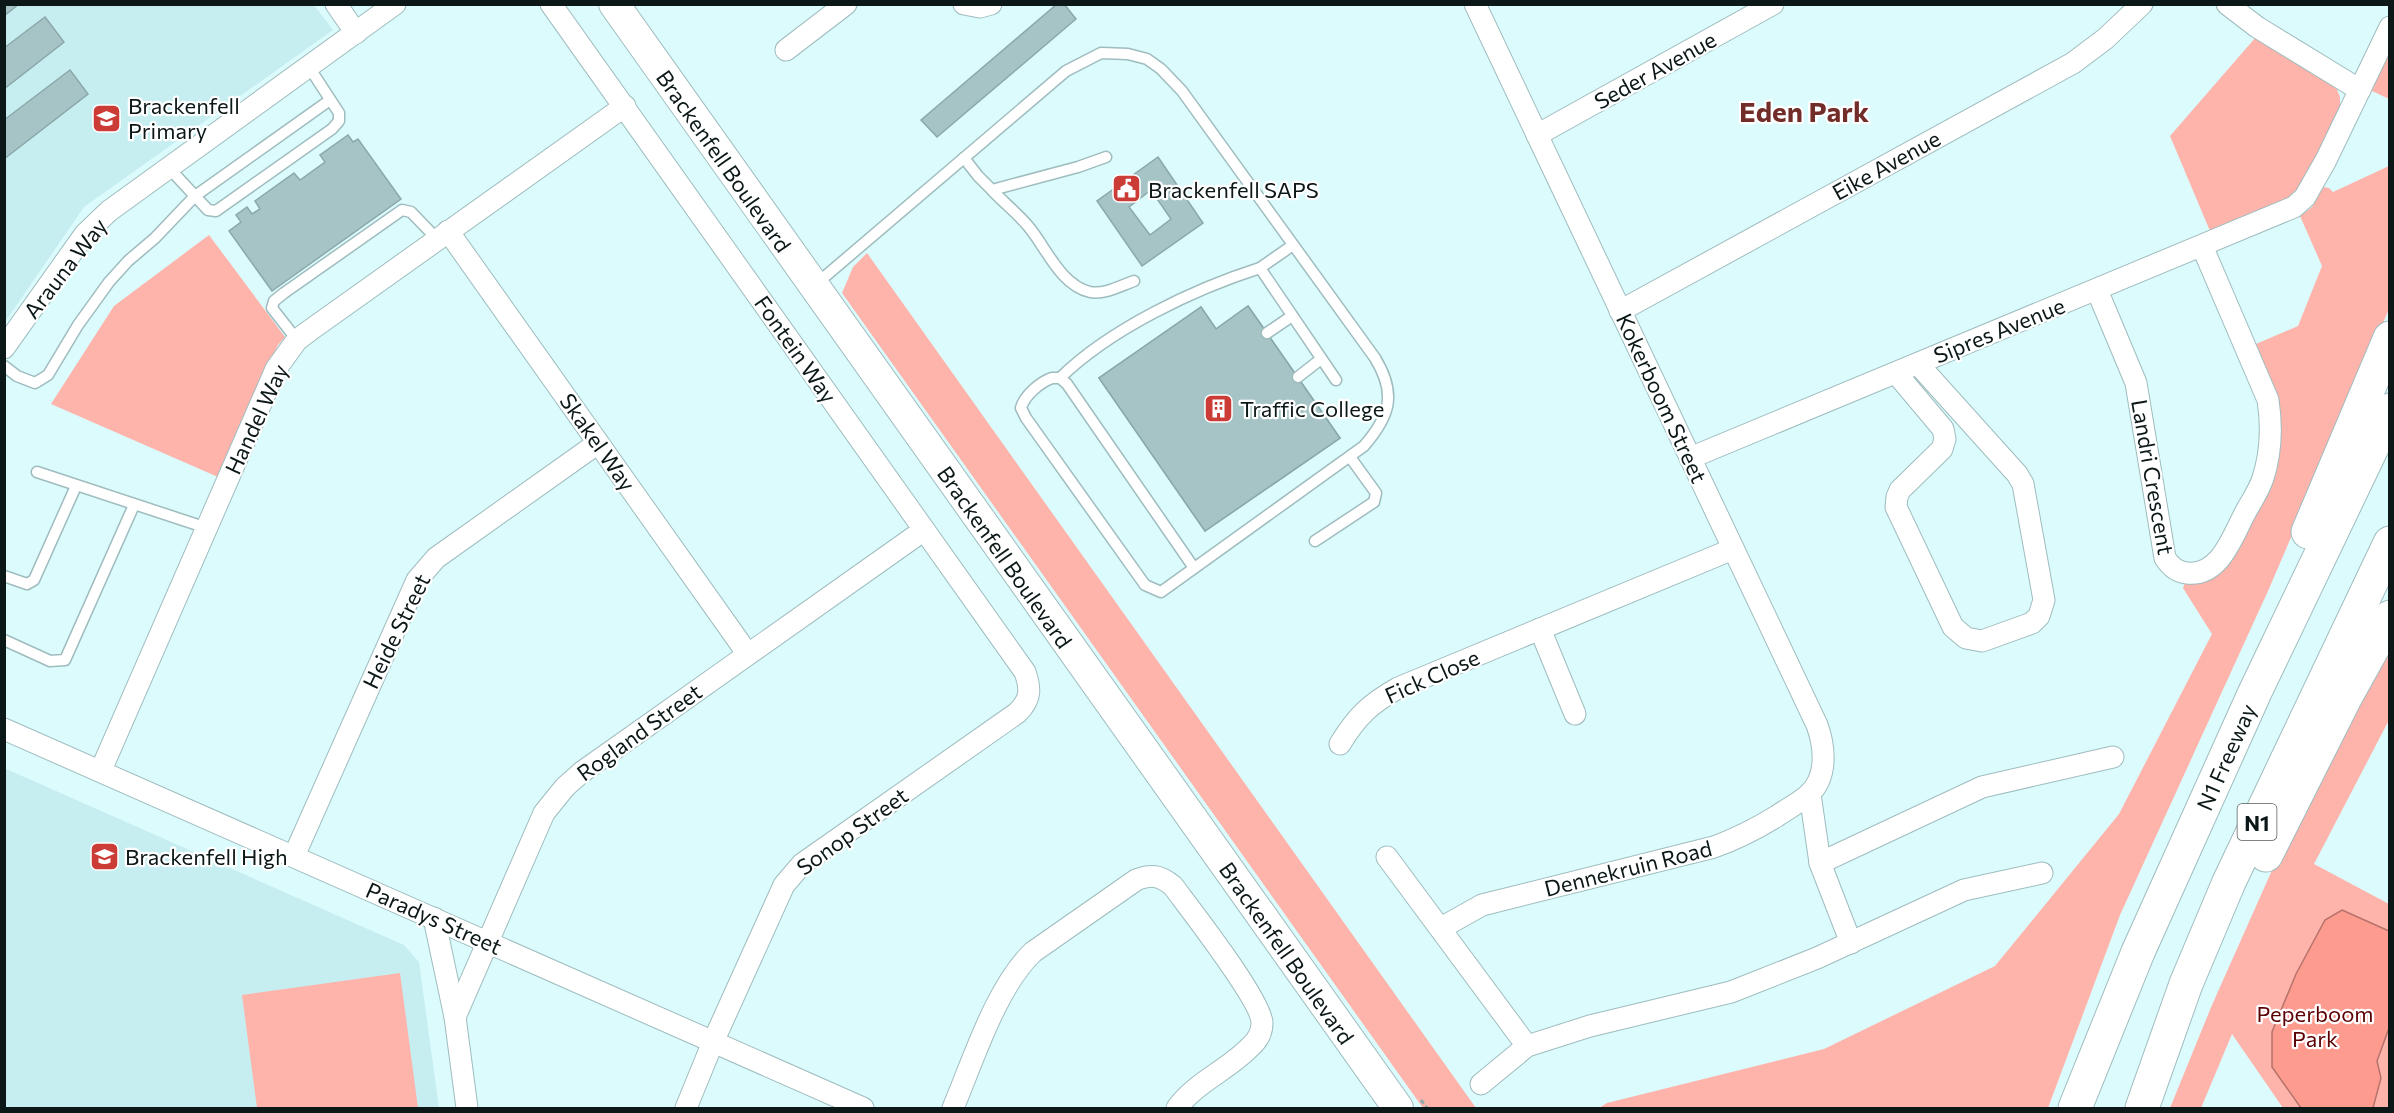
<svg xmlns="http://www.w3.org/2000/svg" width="2394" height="1113" font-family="Commissioner,sans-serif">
<rect width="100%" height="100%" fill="#dcfbfd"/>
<!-- built -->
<g fill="#c6eef1">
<path d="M5,5H314L333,30L84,207L5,322Z"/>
<path d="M4,768L404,945L419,962L439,1108H5Z"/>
</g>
<!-- green -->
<g fill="#feb4ab">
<path d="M2256,37L2335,85L2340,97V108L2303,184L2293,197L2210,231L2170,136Z"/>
<path d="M2389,48V99L2370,90Z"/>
<path d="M2389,166V309L2268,591L2120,915L2048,1108H1599L1607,1103L1824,1049L1995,966L2119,814L2212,634L2183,588L2185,582L2231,558L2277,395L2256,344L2298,326L2322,266L2300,216L2312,207L2323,187L2329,188L2333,192Z"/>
<path d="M209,235L285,337L278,345L218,477L51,404L114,306Z"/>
<path d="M867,253L1476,1108H1423L842,293L853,267Z"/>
<path d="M2389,641V720L2314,864L2389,904V1108H2283L2232,1034L2201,1108H2170L2212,1005L2273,868Z"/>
<path d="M400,973L418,1108H257L242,995Z"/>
</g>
<!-- water -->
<path fill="#fe9b8f" stroke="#b5736b" stroke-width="1.5" d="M2342,910L2389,931V1028L2377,1061L2381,1078L2373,1108H2301L2272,1067V1032L2296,974L2325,920Z"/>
<!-- building -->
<g fill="#a6c4c6" stroke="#8ba8aa" stroke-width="1.5" fill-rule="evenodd">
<path d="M4,4H19L4,16Z"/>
<path d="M1057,4H1064L1076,19L937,137L921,120Z"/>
<path d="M45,17L64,42L4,89V48Z"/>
<path d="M70,70L88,94L4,159V120Z"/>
<path d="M348,135L353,142L358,139L401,199L272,291L229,231L241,222L236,215L247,207L252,214L260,209L255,201L294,173L300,180L325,162L320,155Z"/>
<path d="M1158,157L1203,223L1142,266L1097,201ZM1151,190L1171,219L1150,235L1129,207Z"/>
<path d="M1248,306L1340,438L1205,531L1099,378L1201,307L1216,329ZM1225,335L1280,415L1260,430L1263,434L1214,468L1156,383Z"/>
<path d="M1248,306L1340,438L1205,531L1099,378L1201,307L1216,329Z"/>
</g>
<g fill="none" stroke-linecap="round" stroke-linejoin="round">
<defs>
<g id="lane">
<path d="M964,158L978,176L992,190L1078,167L1106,157"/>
<path d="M169,168L208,210L216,211L332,129L339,121V113L309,67"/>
<path d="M992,190C1003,202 1017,213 1028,226C1046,247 1060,285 1090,292C1104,295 1120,286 1134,281"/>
<path d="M1293,245L1260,268L1336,380"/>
<path d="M815,285L1066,71L1101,53L1128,54L1147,59L1161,69L1182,91L1375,358C1397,394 1390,416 1364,446L1161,592L1145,585L1026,418L1021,408C1024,396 1040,382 1052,378H1060L1067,384L1194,568"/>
<path d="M1267,333L1292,316"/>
<path d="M297,340L272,308L274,301L284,293L402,210L411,212L437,239"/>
<path d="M4,366L17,376L35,383L48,375L78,325L109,282L128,261L155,238L195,196L330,100"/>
<path d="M1298,377L1321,359"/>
<path d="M1060,378C1110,329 1194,289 1260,268"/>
<path d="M37,472L207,528"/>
<path d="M1315,541L1374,502L1376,493L1350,457"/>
<path d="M4,576L27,584L34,580L76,486"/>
<path d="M4,640L50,661L65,660L134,505"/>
</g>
<g id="street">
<path d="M336,4L356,33"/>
<path d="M551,4L1025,672C1031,689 1031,700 1017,713L802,864L784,885L713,1042L686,1108"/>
<path d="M964,4L980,7L991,4"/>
<path d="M2227,4L2257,27L2360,90"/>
<path d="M786,50L846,4"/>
<path d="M1537,135L1773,4"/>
<path d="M448,231L747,653"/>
<path d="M2097,290L2136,383L2165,558C2170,566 2176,572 2187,573C2219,577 2232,538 2244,515C2250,503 2259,491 2263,478C2271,453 2272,426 2268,400L2202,246"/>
<path d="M1620,311L2073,63L2105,39L2142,4"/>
<path d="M4,348L85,234L109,211L395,4"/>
<path d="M1896,373L1943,429L1945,439L1942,449L1900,490L1897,497L1896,507L1953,627L1966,638L1982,641L2032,623L2039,616L2044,600L2023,484L2017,474L1918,364"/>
<path d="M1690,458L2294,207L2305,197L2326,160L2390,27"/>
<path d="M1540,629L1575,714"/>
<path d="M4,729L863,1108"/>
<path d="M1340,744C1357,716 1370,704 1398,688L1733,549"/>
<path d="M101,770L276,369L297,340L309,331L625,106"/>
<path d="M1810,794L1820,863L1851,943"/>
<path d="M294,856L417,580L436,558L598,443"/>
<path d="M1387,857L1527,1046"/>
<path d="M1820,863L1982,787L2113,757"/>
<path d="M434,918L455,1017L467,1108"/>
<path d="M1441,928L1482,905L1714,847C1736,839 1756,829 1777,816C1787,809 1799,803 1808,795C1828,778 1825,747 1817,725L1475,4"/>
<path d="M455,1017L544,813L565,787L582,772L924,530"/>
<path d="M1481,1084L1527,1046L1590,1026L1731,992L1817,958L1964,890L2042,873"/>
<path d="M953,1108C973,1061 996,987 1033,952L1136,880C1151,874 1160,875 1173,886C1190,909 1262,1001 1262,1023C1262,1033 1257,1041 1250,1047C1228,1070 1196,1082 1177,1108"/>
</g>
<path id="secondary" d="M614,4L1398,1108"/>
<g id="highway">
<path d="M2308,532L2390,338"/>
<path d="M2266,855L2345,698L2390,617"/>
<path d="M2075,1108L2138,952L2255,692L2390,410"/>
<path d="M2142,1108L2186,984L2229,882L2390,543"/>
</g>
</defs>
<!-- lane casing -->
<use href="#lane" stroke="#9fbcbe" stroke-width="13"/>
<!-- street casing -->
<use href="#street" stroke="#9fbcbe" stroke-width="23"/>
<!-- secondary casing -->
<use href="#secondary" stroke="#9fbcbe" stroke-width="32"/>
<!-- highway casing -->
<use href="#highway" stroke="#9fbcbe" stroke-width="35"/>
<!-- path -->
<path stroke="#91a9aa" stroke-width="3" stroke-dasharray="4.5 3" stroke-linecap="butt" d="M1421,1100L1427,1108"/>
<!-- lane -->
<use href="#lane" stroke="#fff" stroke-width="10"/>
<!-- street -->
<use href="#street" stroke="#fff" stroke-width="21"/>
<!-- secondary -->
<use href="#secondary" stroke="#fff" stroke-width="30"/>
<!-- highway -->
<use href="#highway" stroke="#fff" stroke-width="33"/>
</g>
<!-- icons -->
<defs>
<symbol id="school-square" viewBox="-11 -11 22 22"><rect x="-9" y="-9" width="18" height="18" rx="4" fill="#ca3c35" stroke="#fff"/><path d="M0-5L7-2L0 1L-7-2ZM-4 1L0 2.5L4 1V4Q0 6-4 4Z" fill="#fff"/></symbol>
<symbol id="civic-square" viewBox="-11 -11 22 22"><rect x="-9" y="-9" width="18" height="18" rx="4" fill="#ca3c35" stroke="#fff"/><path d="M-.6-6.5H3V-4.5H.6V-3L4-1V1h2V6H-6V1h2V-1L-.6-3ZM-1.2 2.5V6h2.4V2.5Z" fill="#fff"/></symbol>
<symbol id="building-square" viewBox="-11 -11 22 22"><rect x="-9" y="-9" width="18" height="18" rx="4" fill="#ca3c35" stroke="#fff"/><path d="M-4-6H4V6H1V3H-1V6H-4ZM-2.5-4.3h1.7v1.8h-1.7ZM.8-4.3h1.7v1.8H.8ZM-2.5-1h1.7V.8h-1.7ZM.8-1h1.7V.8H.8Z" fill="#fff"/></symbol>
</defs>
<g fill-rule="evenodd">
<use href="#school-square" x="90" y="102" width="33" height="33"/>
<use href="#civic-square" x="1110" y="172" width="33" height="33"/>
<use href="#building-square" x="1202" y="392" width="33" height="33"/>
<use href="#school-square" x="88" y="840" width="33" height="33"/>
</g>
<g text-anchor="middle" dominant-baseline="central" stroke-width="4.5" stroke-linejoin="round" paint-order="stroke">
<!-- shield labels -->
<rect fill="#fff" stroke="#555d5d" stroke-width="1.5" x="2237.5" y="804" width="39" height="36" rx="4.5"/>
<g font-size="21" font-weight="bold" fill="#0c1718">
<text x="2257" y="822">N1</text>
</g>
<!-- street labels -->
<g font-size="22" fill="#0c1718" stroke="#fff">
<text transform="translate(1655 70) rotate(-29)">Seder Avenue</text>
<text transform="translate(724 161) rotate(55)">Brackenfell Boulevard</text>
<text transform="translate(1886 165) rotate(-29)">Eike Avenue</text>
<text transform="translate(65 268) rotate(-52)">Arauna Way</text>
<text transform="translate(1999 330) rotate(-22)">Sipres Avenue</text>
<text transform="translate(796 349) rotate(55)">Fontein Way</text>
<text transform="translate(1662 398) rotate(65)">Kokerboom Street</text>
<text transform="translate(256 419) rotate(-65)">Handel Way</text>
<text transform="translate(598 442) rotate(55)">Skakel Way</text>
<text transform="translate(2153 477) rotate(80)">Landri Crescent</text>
<text transform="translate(1005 557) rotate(55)">Brackenfell Boulevard</text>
<text transform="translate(396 631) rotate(-64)">Heide Street</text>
<text transform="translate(1432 676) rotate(-24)">Fick Close</text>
<text transform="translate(639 732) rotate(-36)">Rogland Street</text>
<text transform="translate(2226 757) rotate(-66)">N1 Freeway</text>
<text transform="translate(852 831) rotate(-36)">Sonop Street</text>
<text transform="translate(1628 868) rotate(-14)">Dennekruin Road</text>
<text transform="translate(434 918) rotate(24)">Paradys Street</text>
<text transform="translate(1287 953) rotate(55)">Brackenfell Boulevard</text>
</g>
<!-- poi labels -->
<g font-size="22" fill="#0c1718" stroke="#fff" text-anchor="start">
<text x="128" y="105">Brackenfell<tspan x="128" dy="25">Primary</tspan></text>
<text x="1148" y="189">Brackenfell SAPS</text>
<text x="1240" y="408">Traffic College</text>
<text x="125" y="856">Brackenfell High</text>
</g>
<!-- park labels -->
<g font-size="22" fill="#5b0104" stroke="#fff">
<text x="2315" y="1013">Peperboom<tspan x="2315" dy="25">Park</tspan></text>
</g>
<!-- district labels -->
<g font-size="28" font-weight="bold" fill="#732d28" stroke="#fff">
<text x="1804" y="111">Eden Park</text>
</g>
</g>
<!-- border -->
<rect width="2394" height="1113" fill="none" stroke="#0c1718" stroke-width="12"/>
</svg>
